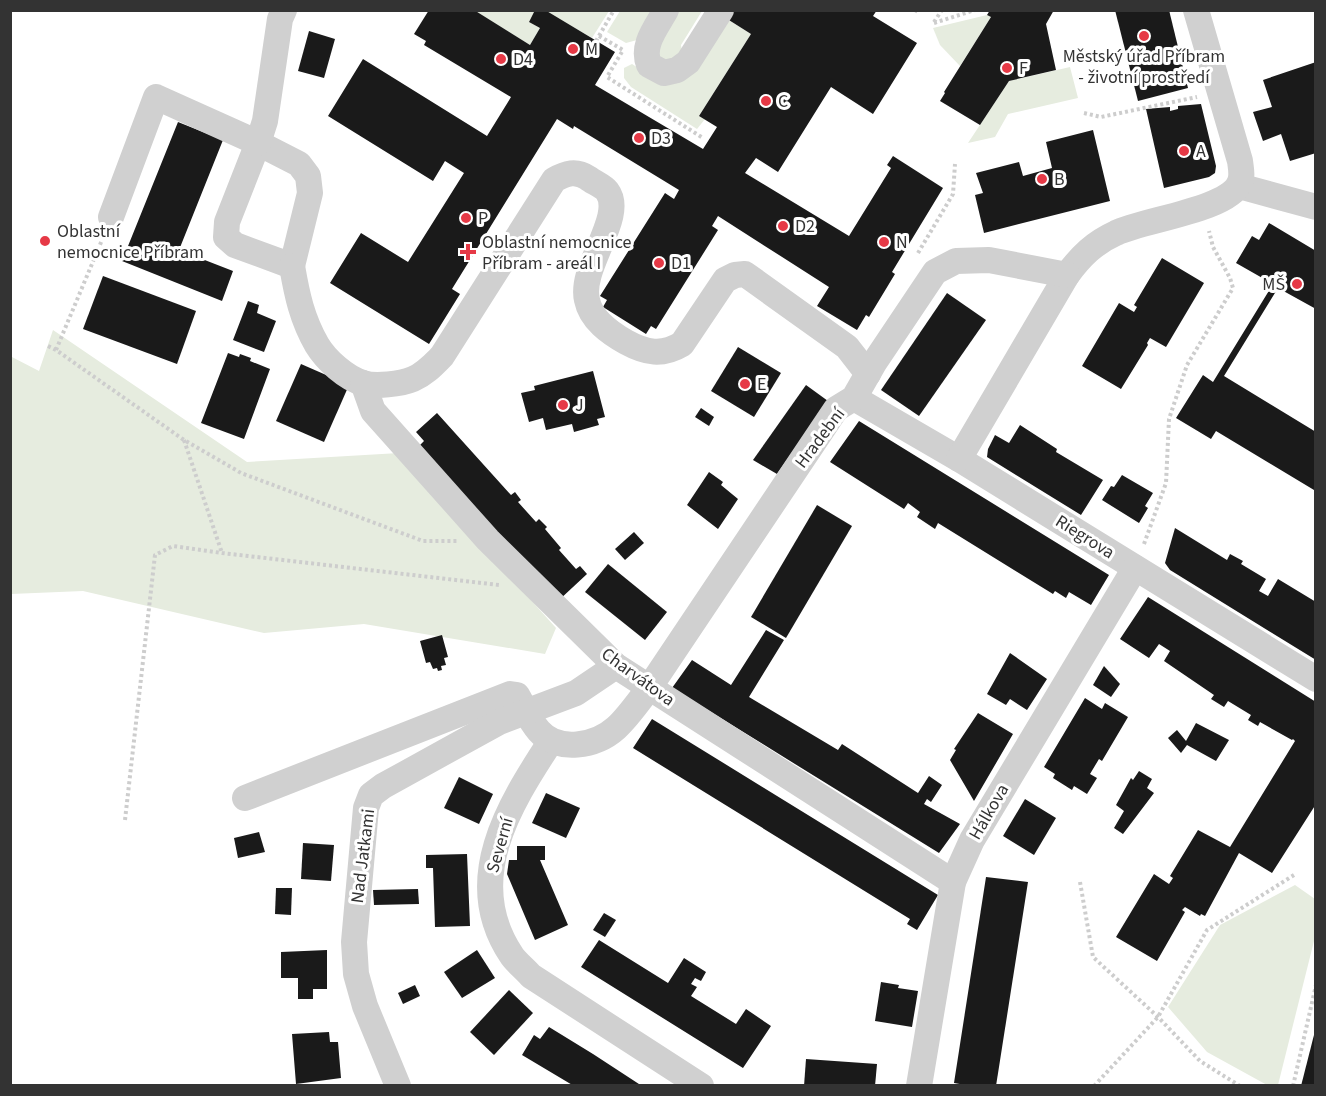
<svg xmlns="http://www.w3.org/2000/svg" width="1326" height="1096" font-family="'Source Sans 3',sans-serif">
<rect width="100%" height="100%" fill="#fff"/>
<!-- green -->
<g fill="#e6ecdf">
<path d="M474,11H535L529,22L540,28L530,45Z"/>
<path d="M545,11H609L592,38Z"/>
<path d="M620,11H660L637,40L626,43L607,32Z"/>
<path d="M675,11H702L681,45L682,52L679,60H658L657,45Z"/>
<path d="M987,15L991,17L960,66L940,45L933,28Z"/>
<path d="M727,19L751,34L699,116L705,119L697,129L631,87L624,78V68L632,64L654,78Z"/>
<path d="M1070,67L1078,98L1008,114L995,137L968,143L1009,81Z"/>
<path d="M53,330L247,462L399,453L556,628L545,654L364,624L264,633L83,591L11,594L10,356L39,371Z"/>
<path d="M1295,885L1315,899V937L1278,1085H1267L1207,1052L1168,1007L1220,925Z"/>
</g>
<!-- building -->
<g fill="#1a1a1a">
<path d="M429,10H474L530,45L540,28L529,22L535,10H545L615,52L595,85L703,149L717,127L699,116L751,34L713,10H877L873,16L917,43L873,114L831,87L778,172L756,158L745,173L849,236L891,168L887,165L893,156L943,188L892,272L895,274L869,317L866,315L857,330L817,306L829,287L718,216L712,226L718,230L656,329L651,326L646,334L603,307L607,300L600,296L665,193L674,199L679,190L574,126L573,129L557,119L452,289L460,294L429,344L330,283L361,233L408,262L464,173L445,161L433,181L328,116L363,59L487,136L511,97L424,45L426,41L414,34Z"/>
<path d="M990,10H1054L1046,24L1056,70L1009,81L980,125L940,101L945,93L944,92L991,17L987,15Z"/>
<path d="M1115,10H1169L1188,88L1138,101Z"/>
<path d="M309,31L335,39L324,78L298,71Z"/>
<path d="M1316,62V153L1290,161L1281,134L1263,141L1253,112L1272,107L1263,80Z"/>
<path d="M1201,104L1216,166L1215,173L1209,177L1164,188L1146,109L1170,107V111L1178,109V106Z"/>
<path d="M178,122L223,140L179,250L233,271L222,301L122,261Z"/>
<path d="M1093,130L1110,201L984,233L975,195L983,193L976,173L1019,162L1023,176L1052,168L1046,142Z"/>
<path d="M1269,223L1316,251V309L1278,288L1224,376L1316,432V489L1314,490L1216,431L1211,439L1176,418L1203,375L1213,382L1273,284L1236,263L1252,236L1259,240Z"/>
<path d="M1162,258L1204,283L1166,347L1150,338L1147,343L1148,345L1121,389L1082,366L1119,303L1134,312L1137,307L1134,305Z"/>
<path d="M103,276L196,311L177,364L83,329Z"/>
<path d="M947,293L986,320L919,416L881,390Z"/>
<path d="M248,301L259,305L257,313L276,321L264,352L233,340Z"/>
<path d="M738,347L781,373L754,417L711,391Z"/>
<path d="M228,353L239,357L240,354L251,358L250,361L270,369L244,439L201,423Z"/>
<path d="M301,364L349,385L324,442L276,421Z"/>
<path d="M593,371L605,417L597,419L599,425L574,432L572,424L546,430L543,418L529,422L521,393L535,390L534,386Z"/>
<path d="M806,385L828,401L777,474L753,460Z"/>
<path d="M701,408L714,417L709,426L695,417Z"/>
<path d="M437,413L511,495L515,492L521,500L518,502L536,522L539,519L547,527L545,529L561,548L559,550L576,569L580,566L587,574L558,601L418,447L424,441L416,432Z"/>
<path d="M859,421L1109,575L1091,605L1069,592L1066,598L1055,591L1053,594L938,523L935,529L917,517L920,512L908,503L904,509L830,462Z"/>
<path d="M1020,425L1057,449L1056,452L1103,480L1081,515L987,457L988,449L995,435L1009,443Z"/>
<path d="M709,472L723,482L721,485L738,499L718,529L687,505Z"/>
<path d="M1122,475L1153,493L1145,506L1148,508L1139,523L1102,500L1111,486L1114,487Z"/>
<path d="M817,505L852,526L786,638L751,617Z"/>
<path d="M1175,528L1227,560L1230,554L1243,561L1241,564L1266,579L1259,591L1268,596L1278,579L1316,602L1314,607L1316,608V660L1170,570L1165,563Z"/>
<path d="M634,532L644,543L625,560L615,549Z"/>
<path d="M608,564L667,612L645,640L585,592Z"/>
<path d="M1148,597L1316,702V804L1272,873L1239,853L1205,916L1201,914L1200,916L1185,907L1182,910L1185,912L1157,961L1116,937L1154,874L1169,884L1173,878L1170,876L1198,830L1230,847L1295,741L1293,739L1292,740L1260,722L1258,726L1248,720L1251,715L1228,701L1224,707L1211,699L1214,695L1164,661L1170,651L1159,644L1149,658L1120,639Z"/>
<path d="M766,630L784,640L749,697L838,750L842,744L918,793L929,776L942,785L931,802L927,799L924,804L960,824L939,853L672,688L692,660L731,685Z"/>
<path d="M442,635L448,657L444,658L446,665L441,666L442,670L438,671L437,668L433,669L430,662L426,663L420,641Z"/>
<path d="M1010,653L1047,679L1027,710L1010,699L1006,705L987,694Z"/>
<path d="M1104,666L1120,684L1111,697L1093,685Z"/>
<path d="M1085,698L1102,709L1105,703L1128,717L1102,761L1099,759L1090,774L1097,778L1087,794L1074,786L1072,790L1053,778L1055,774L1044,767Z"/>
<path d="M978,713L1013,734L974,801L950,760L956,750L954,749Z"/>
<path d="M652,719L938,895L917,930L907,924L910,919L633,748Z"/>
<path d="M1196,723L1229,740L1216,761L1187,745L1181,753L1168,738L1177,730L1186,741Z"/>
<path d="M1139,771L1152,779L1147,788L1154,793L1123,834L1114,828L1124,811L1116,805L1131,778L1133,780Z"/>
<path d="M459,777L493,794L479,824L444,808Z"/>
<path d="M546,793L580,808L566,838L532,823Z"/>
<path d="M1025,799L1056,818L1034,855L1003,836Z"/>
<path d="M259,832L265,852L238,858L234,838Z"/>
<path d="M303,843L334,845L331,881L301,879Z"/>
<path d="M517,846H545V860H540L568,925L535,940L507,874L509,860H517Z"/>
<path d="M467,854L470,926L435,927L433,868H426V855Z"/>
<path d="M986,877L1028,882L996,1086H971L954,1083Z"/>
<path d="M276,888H292L291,915L275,914Z"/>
<path d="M418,889L419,904L374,905L373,890Z"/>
<path d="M604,913L616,920L605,937L593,930Z"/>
<path d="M599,940L668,983L684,958L706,972L701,981L695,978L691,984L697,987L691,996L736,1024L746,1009L771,1026L743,1068L581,967Z"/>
<path d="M327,950V989H313V999H298V978H281V952Z"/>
<path d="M477,950L495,978L462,998L444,972Z"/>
<path d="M881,982L899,985L898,988L918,991L912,1027L875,1021Z"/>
<path d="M415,985L420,996L403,1004L398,993Z"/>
<path d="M509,990L533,1013L494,1055L470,1032Z"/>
<path d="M549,1027L593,1054L642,1086H574L522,1055L534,1035L540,1039Z"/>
<path d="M1315,1031L1316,1086H1301Z"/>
<path d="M329,1032L330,1042H338L341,1078L296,1084L292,1034Z"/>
<path d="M806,1059L877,1064L875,1086H804Z"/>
</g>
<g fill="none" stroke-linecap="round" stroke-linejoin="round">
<!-- path -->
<g stroke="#cdcdcd" stroke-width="4" stroke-dasharray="3 3" stroke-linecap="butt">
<path d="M915,10L918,12"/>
<path d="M934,22L942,10"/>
<path d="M934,23L975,10"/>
<path d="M599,36L623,50L607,77L703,138"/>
<path d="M596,41L614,10"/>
<path d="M1084,113L1101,117L1197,97"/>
<path d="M918,253L953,194L955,164"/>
<path d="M48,346L56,350L184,440L241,473L423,541H457"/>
<path d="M56,350L102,240"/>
<path d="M184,440L222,553"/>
<path d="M1144,544L1166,483L1169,419L1187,365L1233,288L1230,278L1213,247L1209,231"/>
<path d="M125,820L155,555L173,546L222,553L499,585"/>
<path d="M1080,882L1093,957L1158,1017L1200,1061L1240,1086"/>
<path d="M1094,1086L1158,1017L1207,930L1294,875"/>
<path d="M1293,1086L1316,985"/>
</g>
<!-- minor -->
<g stroke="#d0d0d0" stroke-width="26">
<path d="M666,10C656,28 641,45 649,65L664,73L677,70L688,62L721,10"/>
<path d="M258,143L299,164L308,176L310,193L292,266L235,245L226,237L227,222Z"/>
<path d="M1239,186L1316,207"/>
<path d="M111,217L156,97L258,143L265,121L280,19L284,10"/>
<path d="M292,266C297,295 302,319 317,345C326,360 346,378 363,383C375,387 401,384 413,379C425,374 433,365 442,356L554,180C566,173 576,170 588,178C593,182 603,186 607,191C626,216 579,267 587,300C591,320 610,333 626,342C646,353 662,356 682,344L725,280L735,275L745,274L847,347L868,374"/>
<path d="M363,383L373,411L488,540L616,666L953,882"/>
<path d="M854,398L959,459L1316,679"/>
<path d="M959,459L1067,275C1081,256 1094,243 1116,233C1142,220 1227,210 1239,184C1243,177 1241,169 1240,161L1196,10"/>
<path d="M551,741C509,805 461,881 512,956C517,963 525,969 531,976L701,1086"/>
<path d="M245,798L510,694L517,695C524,707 530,721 539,731C558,753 596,746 616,728C628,717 639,701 649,688L836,409L854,398L874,363L935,272L956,261L989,260L1067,275"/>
<path d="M398,1086L365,1006L356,974L354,942L366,808L371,795L383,786L499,722L576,693L616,666"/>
<path d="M919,1086L953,882L972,840L1135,568"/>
</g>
</g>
<!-- markers -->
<g fill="#e63946" stroke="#fff" stroke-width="2">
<circle cx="1144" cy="36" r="6"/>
<circle cx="573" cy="49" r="6"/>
<circle cx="501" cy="59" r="6"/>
<circle cx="1007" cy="68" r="6"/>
<circle cx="766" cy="101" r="6"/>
<circle cx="639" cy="138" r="6"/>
<circle cx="1184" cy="151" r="6"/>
<circle cx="1042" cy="179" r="6"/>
<circle cx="466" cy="218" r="6"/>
<circle cx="783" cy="226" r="6"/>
<circle cx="45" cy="241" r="6"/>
<circle cx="884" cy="242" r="6"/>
<path d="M465 243h6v6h6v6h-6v6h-6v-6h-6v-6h6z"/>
<circle cx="659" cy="263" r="6"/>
<circle cx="1297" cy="284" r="6"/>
<circle cx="745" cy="384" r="6"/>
<circle cx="563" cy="405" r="6"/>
</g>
<g text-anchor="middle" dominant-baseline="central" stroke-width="6" stroke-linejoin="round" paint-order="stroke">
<!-- poi labels -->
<g font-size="18" fill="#333" stroke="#fff" text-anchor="start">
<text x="585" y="49">M</text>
<text x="1144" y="56" text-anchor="middle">Městský úřad Příbram<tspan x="1144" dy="21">- životní prostředí</tspan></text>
<text x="513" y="59">D4</text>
<text x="1019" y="68">F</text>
<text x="778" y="101">C</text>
<text x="651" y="138">D3</text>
<text x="1196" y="151">A</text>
<text x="1054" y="179">B</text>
<text x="478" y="218">P</text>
<text x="795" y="226">D2</text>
<text x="57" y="231">Oblastní<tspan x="57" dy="21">nemocnice Příbram</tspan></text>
<text x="482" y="242">Oblastní nemocnice<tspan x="482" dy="21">Příbram - areál I</tspan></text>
<text x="896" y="242">N</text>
<text x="671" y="263">D1</text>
<text x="1285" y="284" text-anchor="end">MŠ</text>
<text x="757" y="384">E</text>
<text x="575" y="405">J</text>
</g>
<!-- street labels -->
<g font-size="18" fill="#333" stroke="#fff">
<text transform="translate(820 438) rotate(-53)">Hradební</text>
<text transform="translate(1085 537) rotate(32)">Riegrova</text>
<text transform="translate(638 677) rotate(36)">Charvátova</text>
<text transform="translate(989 812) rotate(-60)">Hálkova</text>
<text transform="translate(500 845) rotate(-74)">Severní</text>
<text transform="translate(363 856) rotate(-83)">Nad Jatkami</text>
</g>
</g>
<!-- border -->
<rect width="1326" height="1096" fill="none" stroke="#333333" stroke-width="24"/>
</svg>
